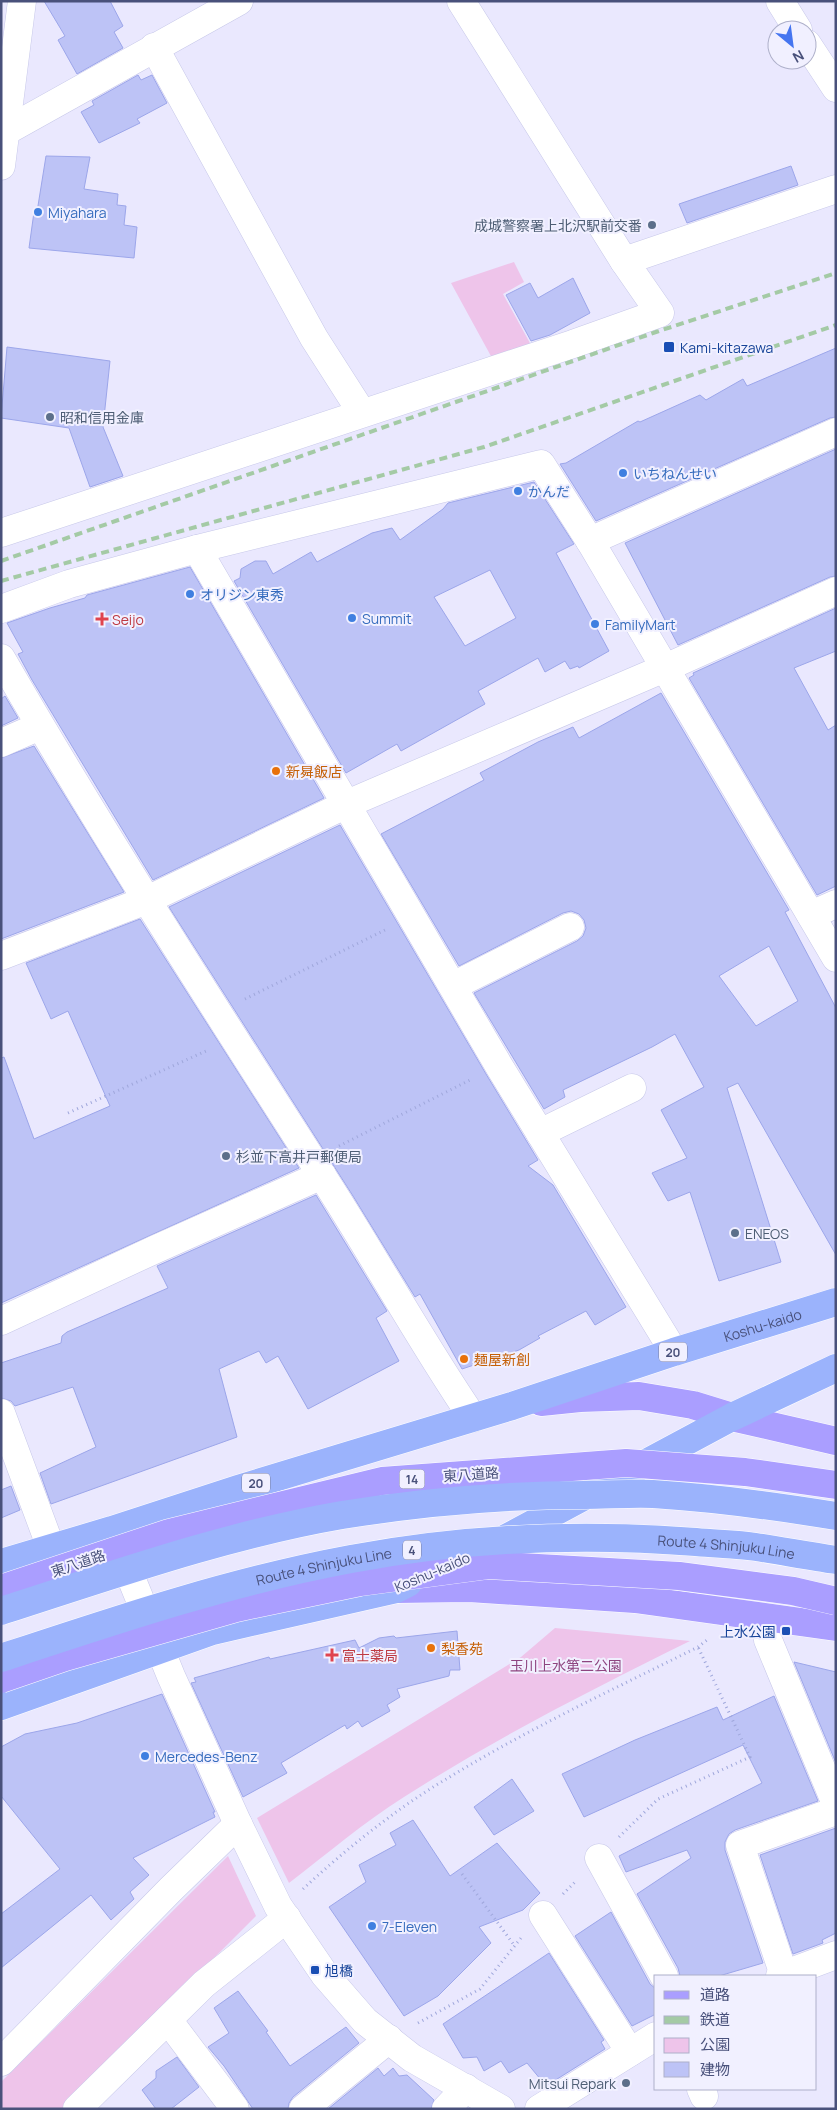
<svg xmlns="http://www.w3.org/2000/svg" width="837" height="2110" font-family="Manrope,'Noto Sans JP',sans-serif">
<rect width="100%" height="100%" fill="#eae8fe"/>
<!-- green -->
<g fill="#eec4ea">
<path d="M514,262L524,282L503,294L531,345L492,358L451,283Z"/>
<path d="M555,1628L690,1641C593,1689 496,1738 404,1797C364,1822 327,1854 289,1883L257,1818L521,1657Z"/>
<path d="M228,1856L256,1916L63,2109H1V2082Z"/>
</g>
<!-- building -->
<g fill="#bdc3f6" stroke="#9ca6ea" fill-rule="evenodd">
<path d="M44,1H110L123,26L114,32L123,48L77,74L58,40L65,36Z"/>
<path d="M138,75L141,80L152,75L167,103L137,119L140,123L99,143L81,112L94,105L92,101Z"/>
<path d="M46,156L90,157L84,189L118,194L117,205L126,206L124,225L137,227L134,258L29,248L34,212H37Z"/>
<path d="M791,166L798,185L687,223L679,204Z"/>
<path d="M573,278L590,313L550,335L531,341L506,295L530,283L538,298Z"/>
<path d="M7,347L110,361L103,427L123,476L90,487L69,428L1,418Z"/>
<path d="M836,348V417L830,418L596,521L560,464L566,463L638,421L640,422L700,395L706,400L743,379L747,386Z"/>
<path d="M836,449V576L830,577L678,645L625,543Z"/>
<path d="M534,482L574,544L556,553L609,651L579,668L578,666L570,669L565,661L545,672L538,658L478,691L485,704L401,751L397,744L346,773L234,581L240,578L241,569L255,561H266L273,574L311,552L317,562L372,533L392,528L400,540L443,509L448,503ZM490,570L516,618L465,646L434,597Z"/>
<path d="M190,567L324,798L153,880L32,680L18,654L23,652L7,623L50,608L85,598L87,595Z"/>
<path d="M836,608V651L794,668L828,730L836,725V886L817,895L689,678L694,675L693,673Z"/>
<path d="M661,693L789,910L785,912L836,1008V1255L738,1083L727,1088L781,1262L719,1281L690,1192L668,1201L652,1173L687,1158L661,1110L704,1087L675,1034L652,1047L563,1090L565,1097L544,1109L474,993L577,941L583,936L586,928L584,920L579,914L571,911L563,913L459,966L381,834L484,780L480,773L538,742L573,727L579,738ZM769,946L798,1001L756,1026L719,976Z"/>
<path d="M5,696L18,718L1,726V699Z"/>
<path d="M34,746L124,892L1,939V758Z"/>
<path d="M340,825L486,1074L538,1160L528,1166L553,1185L626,1307L595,1325L586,1311L538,1336L540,1338L519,1350L462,1369L420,1294L415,1297L353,1196L169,907Z"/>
<path d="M140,919L299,1168L1,1303V1058L4,1057L34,1139L110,1106L68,1011L51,1019L26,963Z"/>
<path d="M316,1195L387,1311L376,1318L399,1361L308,1409L278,1356L266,1363L259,1351L219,1369L237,1437L51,1504L40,1473L96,1447L73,1387L15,1406L11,1401L1,1398V1363L61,1343L62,1336L67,1332L168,1288L157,1266Z"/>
<path d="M11,1486L20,1510L1,1518V1490Z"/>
<path d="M457,1631L460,1670H450L449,1676L397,1689L400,1697L387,1705L390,1711L362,1727L358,1721L347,1729L345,1725L281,1763L287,1773L243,1797L191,1683L196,1682L194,1678L269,1657L270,1659L355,1640L359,1648L379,1638L394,1636L396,1638Z"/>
<path d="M794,1662L836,1672V1763Z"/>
<path d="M162,1694L215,1812H213L215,1817L133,1858L149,1875L130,1892L134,1899L111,1920L91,1895L1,1968V1914L60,1869L1,1796V1747L25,1734L77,1723Z"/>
<path d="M774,1696L818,1801L735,1830L729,1834L725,1842V1850L763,1963L719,1976H680L678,1968L637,1894L691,1858L687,1850L626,1872L619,1856L762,1783L743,1745L584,1817L562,1774L635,1740L717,1707L723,1720Z"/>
<path d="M512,1779L534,1811L494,1835L474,1807Z"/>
<path d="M413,1820L450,1876L497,1843L540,1893L523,1910L479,1927L491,1943L438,1996L404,2016L329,1907L366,1882L359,1865L396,1845L390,1833Z"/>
<path d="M836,1828V1933L822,1940L823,1943L793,1954L760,1855Z"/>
<path d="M611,1912L650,1984L656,1989V2014L632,2026L575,1936Z"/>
<path d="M549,1953L604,2040L601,2042L605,2049L546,2086L527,2063L509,2073L501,2061L484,2071L477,2057L463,2058L443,2024Z"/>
<path d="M238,1991L268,2031L266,2032L290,2066L346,2027L359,2043L293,2097L289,2103L288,2109H253L224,2066L208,2047L229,2033L214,2008Z"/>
<path d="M177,2057L199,2087L171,2109H156L142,2090L156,2078V2071Z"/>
<path d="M378,2068L384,2076L393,2068L399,2076L407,2075L434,2100L431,2109H328Z"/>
</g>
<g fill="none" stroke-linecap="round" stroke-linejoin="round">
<defs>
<g id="minor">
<path d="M461,1L624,261"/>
<path d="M780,1L798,30"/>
<path d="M807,44L836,88"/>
<path d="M154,47L314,338L362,413"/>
<path d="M6,131L239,1"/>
<path d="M1,166L22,1"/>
<path d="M1,533L573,344L660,313L624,261L836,189"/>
<path d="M590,541L836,432"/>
<path d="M197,549L499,1066L674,1352"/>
<path d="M1,609L69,584L197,549L541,464L590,541L836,958"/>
<path d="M1,658C102,833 212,1004 321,1174C373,1254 419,1339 473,1418"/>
<path d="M1,743L40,726"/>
<path d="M811,915L836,904"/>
<path d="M1,956L147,900L347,804L665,668L836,591"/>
<path d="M453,986L570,927"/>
<path d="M540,1133L632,1088"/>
<path d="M1,1321L156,1249L322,1175"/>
<path d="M1,1413L51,1548"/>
<path d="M119,1548L171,1676L238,1824L278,1906L325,1975L365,2021L412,2058L501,2109"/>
<path d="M768,1640L836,1804"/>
<path d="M599,1858L664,1976"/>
<path d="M543,1915L630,2052"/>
<path d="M784,1975L740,1845L836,1811"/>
<path d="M780,1976L836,1955"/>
<path d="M168,2020L235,2109"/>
<path d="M1,2062L171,1889L238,1824"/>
<path d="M701,2089L704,2096"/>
<path d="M77,2109L204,1984L287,1918"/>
<path d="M303,2109L389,2039"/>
<path d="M446,2109L466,2088"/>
<path d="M539,2109L656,2036"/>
</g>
<g id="major">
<path d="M541,1402L580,1398L639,1396L693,1405L732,1417L836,1441"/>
<path d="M396,1589L469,1588L635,1599L836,1627"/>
</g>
<g id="highway">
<path d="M497,1543L732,1417L836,1368"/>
<path id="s1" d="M1,1563L112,1530L238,1489L512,1406L674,1352L836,1302"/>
<path d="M1,1706L212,1631L396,1589L408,1583"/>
</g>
</defs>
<!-- minor casing -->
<use href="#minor" stroke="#c7c8e9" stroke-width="29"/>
<!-- major casing -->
<use href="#major" stroke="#fff" stroke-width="29"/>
<!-- highway casing -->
<use href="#highway" stroke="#fff" stroke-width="29"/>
<!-- path -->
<g stroke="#9fa7db" stroke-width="3" stroke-dasharray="1 4" stroke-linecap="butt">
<path d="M245,999L385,930"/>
<path d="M68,1113L206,1051"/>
<path d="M339,1146L472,1079"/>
<path d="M619,1837L658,1799L750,1757L698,1647"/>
<path d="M462,1874L514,1945"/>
<path d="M303,1889C346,1849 397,1808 448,1778C528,1729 614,1689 698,1647L707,1640"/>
<path d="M563,1894L577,1880"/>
<path d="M418,2023L480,1989L521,1938"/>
</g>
<!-- minor -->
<use href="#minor" stroke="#fff" stroke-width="28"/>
<!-- major -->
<use href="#major" stroke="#aa9eff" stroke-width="28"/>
<!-- highway -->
<use href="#highway" stroke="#9bb3fc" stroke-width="28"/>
<!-- rail -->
<g stroke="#a4caa5" stroke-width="4" stroke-dasharray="8 5" stroke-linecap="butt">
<path d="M1,561L656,332L836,273"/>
<path d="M1,581L484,447L836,325"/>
</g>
<defs>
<g id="major-bridge">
<path d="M1,1589L169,1533L382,1481L626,1463L745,1472L836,1485"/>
<path d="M1,1679L65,1657L236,1608L360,1582L488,1565L679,1576L793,1591L836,1601"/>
</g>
<g id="highway-bridge">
<path d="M1,1611C113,1575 226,1535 342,1515C423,1502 504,1495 585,1495C608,1495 631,1493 653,1494C715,1498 775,1506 836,1516"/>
<path id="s2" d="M1,1658C116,1620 232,1581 351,1559C464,1538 581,1533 696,1542C716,1544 736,1544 756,1547C782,1551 809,1556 836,1560"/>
</g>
</defs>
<!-- major-bridge casing -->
<use href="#major-bridge" stroke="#fff" stroke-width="29" stroke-linecap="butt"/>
<!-- highway-bridge casing -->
<use href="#highway-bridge" stroke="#fff" stroke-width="29" stroke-linecap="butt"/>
<!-- major-bridge -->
<use href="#major-bridge" stroke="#aa9eff" stroke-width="28"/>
<!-- highway-bridge -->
<use href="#highway-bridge" stroke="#9bb3fc" stroke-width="28"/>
</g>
<!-- markers -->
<g fill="#3f7fe0" stroke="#f1f0ff" stroke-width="2">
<circle cx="38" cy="212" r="5"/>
<circle cx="623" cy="473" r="5"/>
<circle cx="518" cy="491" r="5"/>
<circle cx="190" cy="594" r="5"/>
<circle cx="352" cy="618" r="5"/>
<circle cx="595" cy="624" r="5"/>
<circle cx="145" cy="1756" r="5"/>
<circle cx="372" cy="1926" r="5"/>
</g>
<g fill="#5c6f8a" stroke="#f1f0ff" stroke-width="2">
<circle cx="652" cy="225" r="5"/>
<circle cx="50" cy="417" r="5"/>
<circle cx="226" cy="1156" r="5"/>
<circle cx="735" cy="1233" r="5"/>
<circle cx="626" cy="2083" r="5"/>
</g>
<g fill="#1a4fb4" stroke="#f1f0ff" stroke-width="2">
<rect x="663" y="341" width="12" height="12" rx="2.5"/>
<rect x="781" y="1626" width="10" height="10" rx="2.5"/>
<rect x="310" y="1965" width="10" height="10" rx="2.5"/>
</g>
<g fill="#e0444e" stroke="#f1f0ff" stroke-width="2">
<path d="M99.5 611.5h5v5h5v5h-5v5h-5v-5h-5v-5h5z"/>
<path d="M329.5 1647.5h5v5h5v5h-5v5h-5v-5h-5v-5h5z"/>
</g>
<g fill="#e8710a" stroke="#f1f0ff" stroke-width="2">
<circle cx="276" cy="771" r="5"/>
<circle cx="464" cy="1359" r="5"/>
<circle cx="431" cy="1648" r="5"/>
</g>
<g text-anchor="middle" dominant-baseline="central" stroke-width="4" stroke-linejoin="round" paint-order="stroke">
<!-- shield labels -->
<g fill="#f1f0ff" stroke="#7b81a3" stroke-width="1">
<rect x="659" y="1342.5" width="28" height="19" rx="4"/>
<rect x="399.5" y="1469.5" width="25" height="19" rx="4"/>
<rect x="242" y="1473.5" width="28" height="19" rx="4"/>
<rect x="403" y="1540.5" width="18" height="19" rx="4"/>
</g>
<g font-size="12" font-weight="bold" fill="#49517b">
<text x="673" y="1352">20</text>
<text x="412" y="1479">14</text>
<text x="256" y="1483">20</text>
<text x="412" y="1550">4</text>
</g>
<!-- shop labels -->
<g font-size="14" fill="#366cbe" stroke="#f1f0ff" text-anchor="start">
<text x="48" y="212">Miyahara</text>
<text x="633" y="473">いちねんせい</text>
<text x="528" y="491">かんだ</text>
<text x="200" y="594">オリジン東秀</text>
<text x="362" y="618">Summit</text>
<text x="605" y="624">FamilyMart</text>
<text x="155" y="1756">Mercedes-Benz</text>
<text x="382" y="1926">7-Eleven</text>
</g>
<!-- service labels -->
<g font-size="14" fill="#4e5e75" stroke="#f1f0ff" text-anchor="start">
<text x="642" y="225" text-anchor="end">成城警察署上北沢駅前交番</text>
<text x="60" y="417">昭和信用金庫</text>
<text x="236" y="1156">杉並下高井戸郵便局</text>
<text x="745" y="1233">ENEOS</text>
<text x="616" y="2083" text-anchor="end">Mitsui Repark</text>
</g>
<!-- transit labels -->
<g font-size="14" fill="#164399" stroke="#f1f0ff" text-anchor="start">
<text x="680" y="347">Kami-kitazawa</text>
<text x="776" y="1631" text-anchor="end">上水公園</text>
<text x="325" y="1970">旭橋</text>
</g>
<!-- health labels -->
<g font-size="14" fill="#be3a42" stroke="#f1f0ff" text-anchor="start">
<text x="112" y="619">Seijo</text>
<text x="342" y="1655">富士薬局</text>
</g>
<!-- food labels -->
<g font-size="14" fill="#c56008" stroke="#f1f0ff" text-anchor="start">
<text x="286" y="771">新曻飯店</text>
<text x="474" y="1359">麺屋新創</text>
<text x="441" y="1648">梨香苑</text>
</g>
<!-- street labels -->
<g font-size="14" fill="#49517b" stroke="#f1f0ff">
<text stroke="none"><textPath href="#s1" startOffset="798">Koshu-kaido</textPath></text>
<text transform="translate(471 1474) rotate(-4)">東八道路</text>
<text stroke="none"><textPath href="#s2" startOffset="741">Route 4 Shinjuku Line</textPath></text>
<text transform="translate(78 1563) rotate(-19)">東八道路</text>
<text stroke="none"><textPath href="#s2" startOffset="336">Route 4 Shinjuku Line</textPath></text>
<text transform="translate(432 1572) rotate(-23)">Koshu-kaido</text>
</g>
<!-- park labels -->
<g font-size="14" fill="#8e4580" stroke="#f1f0ff">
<text x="566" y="1665">玉川上水第二公園</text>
</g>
</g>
<!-- border -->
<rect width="837" height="2110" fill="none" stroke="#49517b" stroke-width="5"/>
<!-- legend -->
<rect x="654" y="1975" width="162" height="115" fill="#f1f0ff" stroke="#aeb0ca"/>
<rect x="664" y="1991" width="25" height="8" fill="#aa9eff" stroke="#aeb0ca"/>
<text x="700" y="2000" font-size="15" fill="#49517b">道路</text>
<rect x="664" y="2016" width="25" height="8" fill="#a4caa5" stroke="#aeb0ca"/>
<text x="700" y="2025" font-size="15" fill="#49517b">鉄道</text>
<rect x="664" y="2038" width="25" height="15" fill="#eec4ea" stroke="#aeb0ca"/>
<text x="700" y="2050" font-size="15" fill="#49517b">公園</text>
<rect x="664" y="2062" width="25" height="15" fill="#bdc3f6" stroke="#aeb0ca"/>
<text x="700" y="2075" font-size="15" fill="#49517b">建物</text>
<!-- north arrow -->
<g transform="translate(792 45) rotate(151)"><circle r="24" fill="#f1f0ff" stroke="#aeb0ca"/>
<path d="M0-4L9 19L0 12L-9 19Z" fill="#4575f0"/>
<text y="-8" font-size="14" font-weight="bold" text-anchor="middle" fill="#49517b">N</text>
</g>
</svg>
